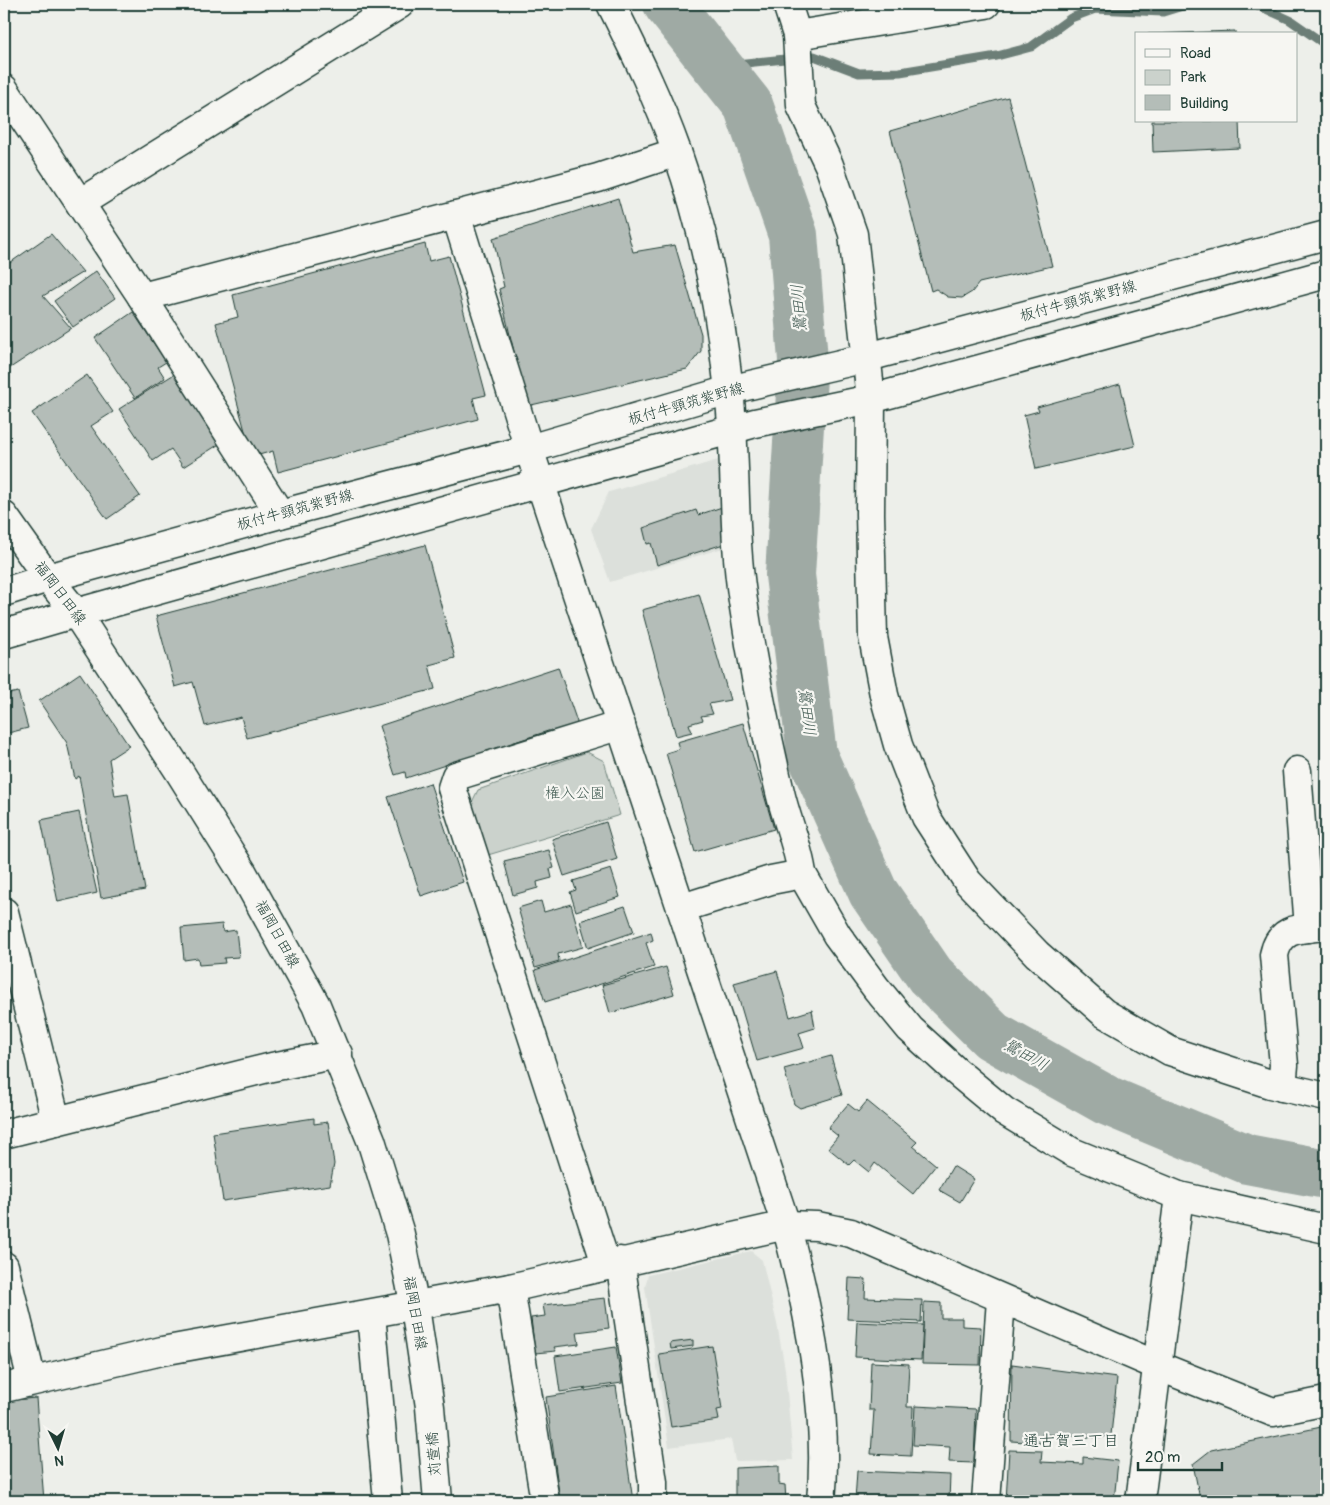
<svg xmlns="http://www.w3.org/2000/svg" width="1330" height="1505" font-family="Pangolin,'Klee One',sans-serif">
<rect width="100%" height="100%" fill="#edefea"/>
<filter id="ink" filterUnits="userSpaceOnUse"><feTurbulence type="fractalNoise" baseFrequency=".02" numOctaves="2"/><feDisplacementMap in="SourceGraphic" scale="10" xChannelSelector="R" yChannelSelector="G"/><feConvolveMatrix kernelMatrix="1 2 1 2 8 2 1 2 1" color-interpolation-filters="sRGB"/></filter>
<g filter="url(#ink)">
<!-- built -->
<g fill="#dce0db">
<path d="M725,458L733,545L610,582L591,529L609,492Z"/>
<path d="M751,1251L762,1260L777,1324L785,1369L793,1460L735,1461L731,1439L669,1447L645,1287L648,1275Z"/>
</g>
<!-- green -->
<path fill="#cbd2cc" stroke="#758880" d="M587,752L604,761L620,815L488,855L471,804L478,790Z"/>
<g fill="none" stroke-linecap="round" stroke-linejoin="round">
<!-- stream -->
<g stroke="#6c7e77" stroke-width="9">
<path d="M1255,4L1290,20L1326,45"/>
<path d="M716,66L814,56L859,73L900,72L997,56L1031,47L1071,18L1095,9L1163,12L1189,4"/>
</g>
<!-- river -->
<path stroke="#9faaa4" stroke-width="50" d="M668,4L748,105L793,235L803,360L790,575L812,755L873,892L930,975L992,1036L1106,1100L1247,1159L1326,1174"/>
</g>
<!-- building -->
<g fill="#b4bdb8" stroke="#1f3d34">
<path d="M1235,31V34H1148Z"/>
<path d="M1008,97L1052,266L979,283L972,292L962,298L948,297L936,289L931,291L890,131Z"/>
<path d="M1152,121H1239L1240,148L1153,152Z"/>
<path d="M618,198L633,252L675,245L701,334V351L687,369L527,406L499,289L504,287L493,238Z"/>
<path d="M51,234L83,272L43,296L71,328L4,372V267Z"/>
<path d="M425,244L429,261L449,256L486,395L473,398L478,419L278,472L273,451L252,457L216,323L238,317L233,295Z"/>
<path d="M96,271L115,298L73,327L54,301Z"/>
<path d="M133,312L166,362L158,367L165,378L135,398L95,338Z"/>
<path d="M176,373L221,443L183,467L171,449L153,461L119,409Z"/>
<path d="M87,375L113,412L91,426L140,496L107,519L32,413Z"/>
<path d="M1120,384L1135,446L1036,469L1024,415L1039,411L1037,407Z"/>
<path d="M728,505L730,542L657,565L651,543L647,544L643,528L696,510L698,515Z"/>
<path d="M425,545L455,658L429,665L435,689L247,738L241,717L205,726L193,682L175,687L156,616Z"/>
<path d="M699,594L730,700L709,704L713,714L701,716L703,720L689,724L692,732L676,736L642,610Z"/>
<path d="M558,667L577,722L575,728L555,734L551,730L406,778L405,772L395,775L379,726Z"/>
<path d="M80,673L129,746L109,759L115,796L128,794L145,890L101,898L79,776L75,779L67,743L39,701Z"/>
<path d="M18,692L28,728L4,734V695Z"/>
<path d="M743,723L774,829L695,852L666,753L679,749L677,742Z"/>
<path d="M430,783L463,882L421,896L388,797Z"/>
<path d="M79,812L97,893L58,902L41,820Z"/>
<path d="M606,822L617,859L564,876L552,839Z"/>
<path d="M549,850L554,868L550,869L552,878L537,882L538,888L513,895L504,861Z"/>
<path d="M611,869L620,897L576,911L570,892L576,890L573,881Z"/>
<path d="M541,901L544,912L571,904L583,947L558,954L559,961L535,968L518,908Z"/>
<path d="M625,906L634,932L588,948L580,921Z"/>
<path d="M222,924L223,932L236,930L239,957L224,958L225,963L199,965L198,958L184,960L181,928Z"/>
<path d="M651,932L653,940L646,943L654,967L545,1002L535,970Z"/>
<path d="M666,967L674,994L610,1013L602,985Z"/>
<path d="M777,971L790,1017L812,1010L815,1028L799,1033L804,1048L757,1061L734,983Z"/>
<path d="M831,1056L842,1095L800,1108L794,1104L784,1069Z"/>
<path d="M867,1101L917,1142L913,1146L936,1165L913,1194L875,1163L869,1172L854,1160L849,1165L828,1148L838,1136L828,1128L848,1104L858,1112Z"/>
<path d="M314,1118V1124L328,1122L334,1164L330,1185L223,1201L213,1133Z"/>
<path d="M953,1166L974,1179L960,1202L939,1190Z"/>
<path d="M849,1278L866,1279L865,1298L922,1300L921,1322L847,1319Z"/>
<path d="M605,1298L609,1328L577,1332L579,1344L554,1347L556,1351L535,1353L531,1318L545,1316L543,1305Z"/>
<path d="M924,1302L941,1303V1318H962V1326L981,1327L980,1365L922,1364Z"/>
<path d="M857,1322L923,1325L921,1360L855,1357Z"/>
<path d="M693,1340V1346L671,1349L670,1343Z"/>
<path d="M712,1346L722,1409L717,1410L719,1420L671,1427L659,1354Z"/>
<path d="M616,1347L622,1383L560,1392L555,1356Z"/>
<path d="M871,1362L909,1364L907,1407H913L911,1456L871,1454L874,1410H869Z"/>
<path d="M1012,1364L1117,1378L1111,1435L1100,1438L1042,1434L1041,1443L1011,1441Z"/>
<path d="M616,1386L633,1501H560L546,1397Z"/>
<path d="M36,1398L44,1501H4V1480H6L4,1401Z"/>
<path d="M915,1406L976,1409L974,1463L949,1462L950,1447L913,1445Z"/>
<path d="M1326,1426V1501H1187L1200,1499L1193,1464L1211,1450Z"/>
<path d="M1009,1450L1042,1451L1041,1462L1083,1464V1457L1118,1461L1114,1501H1006Z"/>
<path d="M779,1466V1484L785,1485L786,1501H735V1468Z"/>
<path d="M857,1471L950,1475L949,1501H855Z"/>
</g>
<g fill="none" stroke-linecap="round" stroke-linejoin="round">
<defs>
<g id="minor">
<path d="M611,4C635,52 659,101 677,152C704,228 720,310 729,390C737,460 732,531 743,601C753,666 765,729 780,792C786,819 799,848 802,874"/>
<path d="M787,4L797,35L801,106L829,165L853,234L871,399L870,514L873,637L884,695L898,745L926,817L968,882L1037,954L1104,1013L1170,1051L1270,1084L1326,1097"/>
<path d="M797,35L986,4"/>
<path d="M4,89L142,297L280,514"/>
<path d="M80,203L400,4"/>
<path d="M456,215L529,449L786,1225C809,1310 830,1413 821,1501"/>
<path d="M142,297L598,178L677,152"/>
<path d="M4,592L48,578"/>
<path d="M4,634L76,613"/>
<path d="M1297,771L1309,928"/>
<path d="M682,908L771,880L802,874L837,935L876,988L910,1029L957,1072L1004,1111L1072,1152L1179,1196L1326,1229"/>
<path d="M4,912L56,1121"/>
<path d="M1282,1087L1284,1065L1274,955C1280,926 1301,929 1326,926"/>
<path d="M4,1134L272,1067L338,1054"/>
<path d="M620,1261L653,1482V1501"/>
<path d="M606,1264L452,788L456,776L621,725"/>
<path d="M4,1266L32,1381"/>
<path d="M510,1288L545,1501"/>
<path d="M371,1314L388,1501"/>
<path d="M4,1388L162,1351L510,1288L786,1225L817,1226L851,1233L1158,1366L1273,1412L1326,1401"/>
<path d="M986,1501L1001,1300"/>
<path d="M1140,1501L1179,1196"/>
</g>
<g id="major">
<path d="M4,516L48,578L76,613L179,771L243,873L316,1005L371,1140L400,1234L415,1307L430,1407L438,1501"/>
<path d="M48,578L280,514L529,449L729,390L853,361L1326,235"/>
<path d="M76,613L755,423L871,399L1326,274"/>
</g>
</defs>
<!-- minor casing -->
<use href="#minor" stroke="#1f3d34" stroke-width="31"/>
<!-- major casing -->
<use href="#major" stroke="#1f3d34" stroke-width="31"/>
<!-- minor -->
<use href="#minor" stroke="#f6f6f2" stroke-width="28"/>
<!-- major -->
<use href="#major" stroke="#f6f6f2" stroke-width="28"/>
</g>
</g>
<g text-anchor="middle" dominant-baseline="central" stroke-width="4.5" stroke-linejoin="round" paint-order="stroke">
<!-- street labels -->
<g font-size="15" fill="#1f3d34" stroke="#f6f6f2">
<text transform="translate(1078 301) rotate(-15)">板付牛頸筑紫野線</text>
<text transform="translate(686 404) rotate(-16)">板付牛頸筑紫野線</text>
<text transform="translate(295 510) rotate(-15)">板付牛頸筑紫野線</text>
<text transform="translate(60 593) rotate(53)">福岡日田線</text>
<text transform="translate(277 934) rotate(61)">福岡日田線</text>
<text transform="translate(415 1313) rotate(80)">福岡日田線</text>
<text transform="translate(434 1454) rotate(-95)">苅萱橋</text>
</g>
<!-- park labels -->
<g font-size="15" fill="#415b52" stroke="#f6f6f2">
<text x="575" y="793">権入公園</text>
</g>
<!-- water labels -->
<g font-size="16" font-style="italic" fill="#3f5850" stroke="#f6f6f2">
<text transform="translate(799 308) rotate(-95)">鷺田川</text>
<text transform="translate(807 712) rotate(83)">鷺田川</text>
<text transform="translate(1026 1055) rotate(29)">鷺田川</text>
</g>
<!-- neighbourhood labels -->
<g font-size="16" fill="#1f3d34" stroke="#f6f6f2">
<text x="1071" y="1441">通古賀三丁目</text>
</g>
</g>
<!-- margin -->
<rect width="1330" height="1505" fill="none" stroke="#f6f6f2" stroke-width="20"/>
<rect x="10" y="10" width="1310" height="1485" fill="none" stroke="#1f3d34" stroke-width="2" filter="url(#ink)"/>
<!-- legend -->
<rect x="1135" y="32" width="162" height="90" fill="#f6f6f2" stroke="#a0aca6"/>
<rect x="1145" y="49" width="25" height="8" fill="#f6f6f2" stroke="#a0aca6"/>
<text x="1180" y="58" font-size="15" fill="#1f3d34">Road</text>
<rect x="1145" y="70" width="25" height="15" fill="#cbd2cc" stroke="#a0aca6"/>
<text x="1180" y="82" font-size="15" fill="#1f3d34">Park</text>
<rect x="1145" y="95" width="25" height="15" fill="#b4bdb8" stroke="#a0aca6"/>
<text x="1180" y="108" font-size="15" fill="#1f3d34">Building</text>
<!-- north arrow -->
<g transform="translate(58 1448) rotate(175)" stroke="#f6f6f2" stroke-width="4" paint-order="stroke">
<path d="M0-4L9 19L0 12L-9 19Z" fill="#1f3d34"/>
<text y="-8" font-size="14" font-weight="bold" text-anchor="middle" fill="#1f3d34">N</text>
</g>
<!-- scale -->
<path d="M1138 1462v8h84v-8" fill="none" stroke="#1f3d34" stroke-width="2.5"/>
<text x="1145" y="1462" font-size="15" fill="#1f3d34" stroke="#f6f6f2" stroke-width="4" paint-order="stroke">20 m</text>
</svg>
